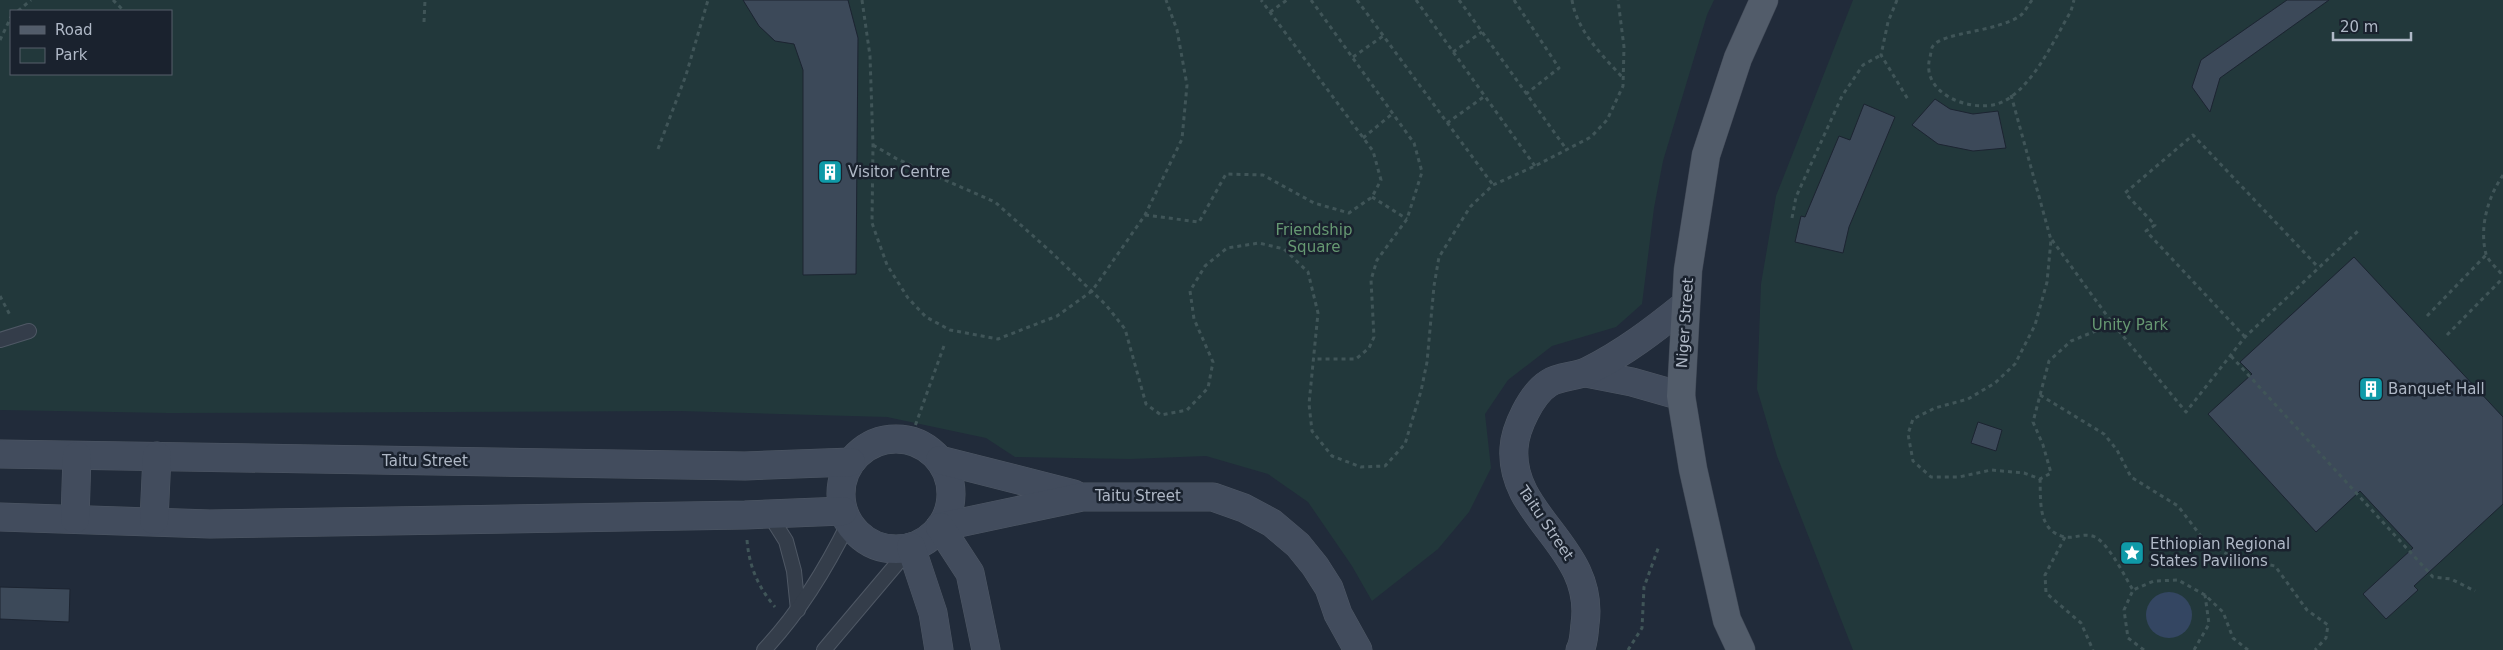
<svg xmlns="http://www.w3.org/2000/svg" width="2503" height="650" font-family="'DejaVu Sans',sans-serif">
<rect width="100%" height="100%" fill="#212b3a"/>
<!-- green -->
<g fill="#22383b" fill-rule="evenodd">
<path d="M0,0H1714L1707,15L1663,161L1654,208L1642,304L1616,327L1552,346L1508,380L1485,414L1491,468L1469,512L1438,549L1372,601L1352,566L1308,502L1268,474L1206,456L1130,459L1015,457L986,438L887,417L680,411L168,413L0,410ZM11,11H171V74H11Z"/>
<path d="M1853,0H2503V650H1853L1777,456L1757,389L1761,284L1776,196Z"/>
</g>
<!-- water -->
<circle fill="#344662" cx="2169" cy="615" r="23"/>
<!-- building -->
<g fill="#3c4959" stroke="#1c2431">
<path d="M743,0H848L858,38L856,274L803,275V70L794,44L775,41L759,26Z"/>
<path d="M2287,0H2329L2220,78L2210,112L2192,87L2201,60Z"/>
<path d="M1935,99L1950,109L1973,114L1998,111L2006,148L1973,151L1938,144L1912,125Z"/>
<path d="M1864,104L1895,117L1849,227L1843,253L1795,242L1801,216L1805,217L1839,136L1850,140Z"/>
<path d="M2354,257L2503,417V504L2414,586L2418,590L2386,619L2363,594L2413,548L2360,491L2316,532L2208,414L2252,374L2240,362Z"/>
<path d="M1978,422L2002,430L1996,451L1971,443Z"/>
<path d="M0,587L70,589L69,622L0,619Z"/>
</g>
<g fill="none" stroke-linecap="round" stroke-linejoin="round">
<defs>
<g id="lane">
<path d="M0,340L29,331"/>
<path d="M769,514L786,541L794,571L798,610"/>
<path d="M764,650C800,612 826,569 849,522"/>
<path d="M824,650L911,547"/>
</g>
<g id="secondary">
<path d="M1586,373L1632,382L1681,396"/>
<circle cx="896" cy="494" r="55"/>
<path d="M0,454L745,466L851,462"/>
<path d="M940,460L1074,494"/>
<path d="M0,517L210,524L745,515L843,511"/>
<path d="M75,519L77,456"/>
<path d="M154,520L157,456"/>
<path d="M940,527L1082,497H1213L1244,508L1272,523L1298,545L1315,566L1329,588L1338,614L1358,650"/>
<path d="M940,527L970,573L986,650"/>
<path d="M911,547L933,613L939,650"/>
<path d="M1580,650C1584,643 1584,633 1585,624C1596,547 1509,517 1514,448C1515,429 1531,394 1549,383C1560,376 1576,377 1588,371C1624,353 1654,330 1685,305"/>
</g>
<path id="primary" d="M1741,650L1727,620L1693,469L1681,396L1688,270L1706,155L1738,58L1764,0"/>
</defs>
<!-- lane casing -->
<use href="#lane" stroke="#4f5865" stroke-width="16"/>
<!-- secondary casing -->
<use href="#secondary" stroke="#4f5865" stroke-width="29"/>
<!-- primary casing -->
<use href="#primary" stroke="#3e4653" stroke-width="29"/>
<!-- path -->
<g stroke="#405558" stroke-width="3" stroke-dasharray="4 4" stroke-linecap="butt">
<path d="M113,0L124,11"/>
<path d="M862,0L870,56L873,145L872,223L887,265L908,298L926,317L950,330L998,339L1057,316L1092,291L1145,215L1182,139L1187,85L1177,30L1166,0"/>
<path d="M1311,0L1414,143L1422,172L1407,219L1377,260L1371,280L1374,337L1369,348L1356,359H1313"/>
<path d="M1357,0L1493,185"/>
<path d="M1416,0L1535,166"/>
<path d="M1459,0L1567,150"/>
<path d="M1514,0L1559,68L1526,94"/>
<path d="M1572,0C1577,31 1602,55 1623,78"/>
<path d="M1897,0L1888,22L1881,55L1909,101"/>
<path d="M2032,0C2028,5 2025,12 2021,15C1999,32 1942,32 1933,46C1931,48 1931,54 1930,57C1920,93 1968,112 1997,104C2030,94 2055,38 2071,11L2074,0"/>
<path d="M18,11L31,0"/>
<path d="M1270,12L1287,0"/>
<path d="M424,22L425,0"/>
<path d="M0,40L11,17"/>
<path d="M1453,52L1482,32"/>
<path d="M1353,57L1383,36"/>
<path d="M2011,95L2051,240L2047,282L2035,325L2015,364L1995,383L1968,399L1935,408L1913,419L1908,434L1913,461L1931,477H1959L1991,470L2024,473L2040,479L2051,473L2043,445L2033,422L2049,361L2071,341L2113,324"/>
<path d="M1447,123L1485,96"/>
<path d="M1363,138L1392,114"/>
<path d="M873,145L897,159L995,202L1050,251L1106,305L1125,329L1146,404L1161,415L1187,410L1208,388L1213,362L1194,319L1190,291L1205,266L1227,248L1259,243L1284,249L1308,272L1318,313L1309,404L1312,431L1332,456L1361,467L1385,466L1405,444L1421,391L1427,362L1434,286L1439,257L1470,207L1493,185L1535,166L1591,137L1607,120L1623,86L1624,47L1618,0"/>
<path d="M658,149L686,75L708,0"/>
<path d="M2503,175C2488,197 2479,227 2486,254C2488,261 2498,269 2503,276"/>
<path d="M1372,197L1407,219"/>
<path d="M1145,215L1199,222L1226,174L1263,175L1314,203L1349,213L1372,197L1381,180L1373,151L1261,0"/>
<path d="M1792,218L1796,197L1842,96L1863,65L1881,55"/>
<path d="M2052,240L2113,324L2186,412L2245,337L2358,231"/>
<path d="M0,296L11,317"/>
<path d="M2427,316L2486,255"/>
<path d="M2447,335L2503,278"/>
<path d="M2245,337L2146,231L2155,225L2125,193L2193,135L2318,267"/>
<path d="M2231,356L2433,577L2451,579L2475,591"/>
<path d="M2040,395L2104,434L2117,450L2131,477L2178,506L2204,540L2232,557L2275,566L2307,610L2328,625L2326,638L2315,650"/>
<path d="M910,440L945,343"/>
<path d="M2040,479C2041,500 2037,531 2065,537C2075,539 2084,532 2095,537C2109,544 2125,577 2133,590"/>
<path d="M2065,537L2045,575L2046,593L2081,623L2093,650"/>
<path d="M747,540C749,566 758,587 775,607"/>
<path d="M1628,650L1642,628L1644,587L1659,546"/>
<path d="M2144,650L2128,638L2124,610L2133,590L2154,581L2178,580L2205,595L2223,612L2233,638L2248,650"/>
<path d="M2194,650L2209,624L2205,595"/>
</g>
<!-- lane -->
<use href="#lane" stroke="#343d4a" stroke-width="14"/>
<!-- secondary -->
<use href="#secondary" stroke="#424c5d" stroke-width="28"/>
<!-- primary -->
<use href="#primary" stroke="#525c6a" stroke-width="28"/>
</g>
<!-- icons -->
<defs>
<symbol id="building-square" viewBox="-11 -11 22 22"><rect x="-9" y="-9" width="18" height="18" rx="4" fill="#0f9aa8" stroke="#1a222e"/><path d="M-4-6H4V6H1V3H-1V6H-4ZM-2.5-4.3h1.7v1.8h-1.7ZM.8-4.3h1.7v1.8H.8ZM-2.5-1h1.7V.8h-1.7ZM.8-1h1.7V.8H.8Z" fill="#fff"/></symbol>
<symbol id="sight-square" viewBox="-11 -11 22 22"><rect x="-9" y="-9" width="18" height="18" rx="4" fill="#0f9aa8" stroke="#1a222e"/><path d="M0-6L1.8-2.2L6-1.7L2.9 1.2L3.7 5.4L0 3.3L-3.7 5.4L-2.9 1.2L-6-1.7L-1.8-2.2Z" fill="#fff"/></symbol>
</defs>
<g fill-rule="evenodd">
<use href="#building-square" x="816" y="158" width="28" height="28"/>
<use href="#building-square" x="2357" y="375" width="28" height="28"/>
<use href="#sight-square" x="2118" y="539" width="28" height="28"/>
</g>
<g text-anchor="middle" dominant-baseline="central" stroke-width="5" stroke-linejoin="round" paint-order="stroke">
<!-- poi labels -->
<g font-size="15" fill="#afb8c6" stroke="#1a222e" text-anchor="start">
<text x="848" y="172">Visitor Centre</text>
<text x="2388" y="389">Banquet Hall</text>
<text x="2150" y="544">Ethiopian Regional<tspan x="2150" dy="17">States Pavilions</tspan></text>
</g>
<!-- park labels -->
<g font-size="15" fill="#669872" stroke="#1a222e">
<text x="1314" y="230">Friendship<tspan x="1314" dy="17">Square</tspan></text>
<text x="2130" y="325">Unity Park</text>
</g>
<!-- street labels -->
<g font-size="15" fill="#afb8c6" stroke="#1a222e">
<text transform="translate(1685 323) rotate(-86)">Niger Street</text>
<text x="425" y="461">Taitu Street</text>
<text x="1138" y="496">Taitu Street</text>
<text transform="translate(1546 523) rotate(56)">Taitu Street</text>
</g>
</g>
<!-- legend -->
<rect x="10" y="10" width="162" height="65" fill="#1a222e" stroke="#565e6b"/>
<rect x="20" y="26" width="25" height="8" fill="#525c6a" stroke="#565e6b"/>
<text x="55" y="35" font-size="15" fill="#afb8c6">Road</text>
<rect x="20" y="48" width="25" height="15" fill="#22383b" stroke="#565e6b"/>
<text x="55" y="60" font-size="15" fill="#afb8c6">Park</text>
<!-- scale -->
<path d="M2333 32v8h78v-8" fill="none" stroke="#afb8c6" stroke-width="2.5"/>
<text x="2340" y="32" font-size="15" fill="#afb8c6" stroke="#1a222e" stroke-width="4" paint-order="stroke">20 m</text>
</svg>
